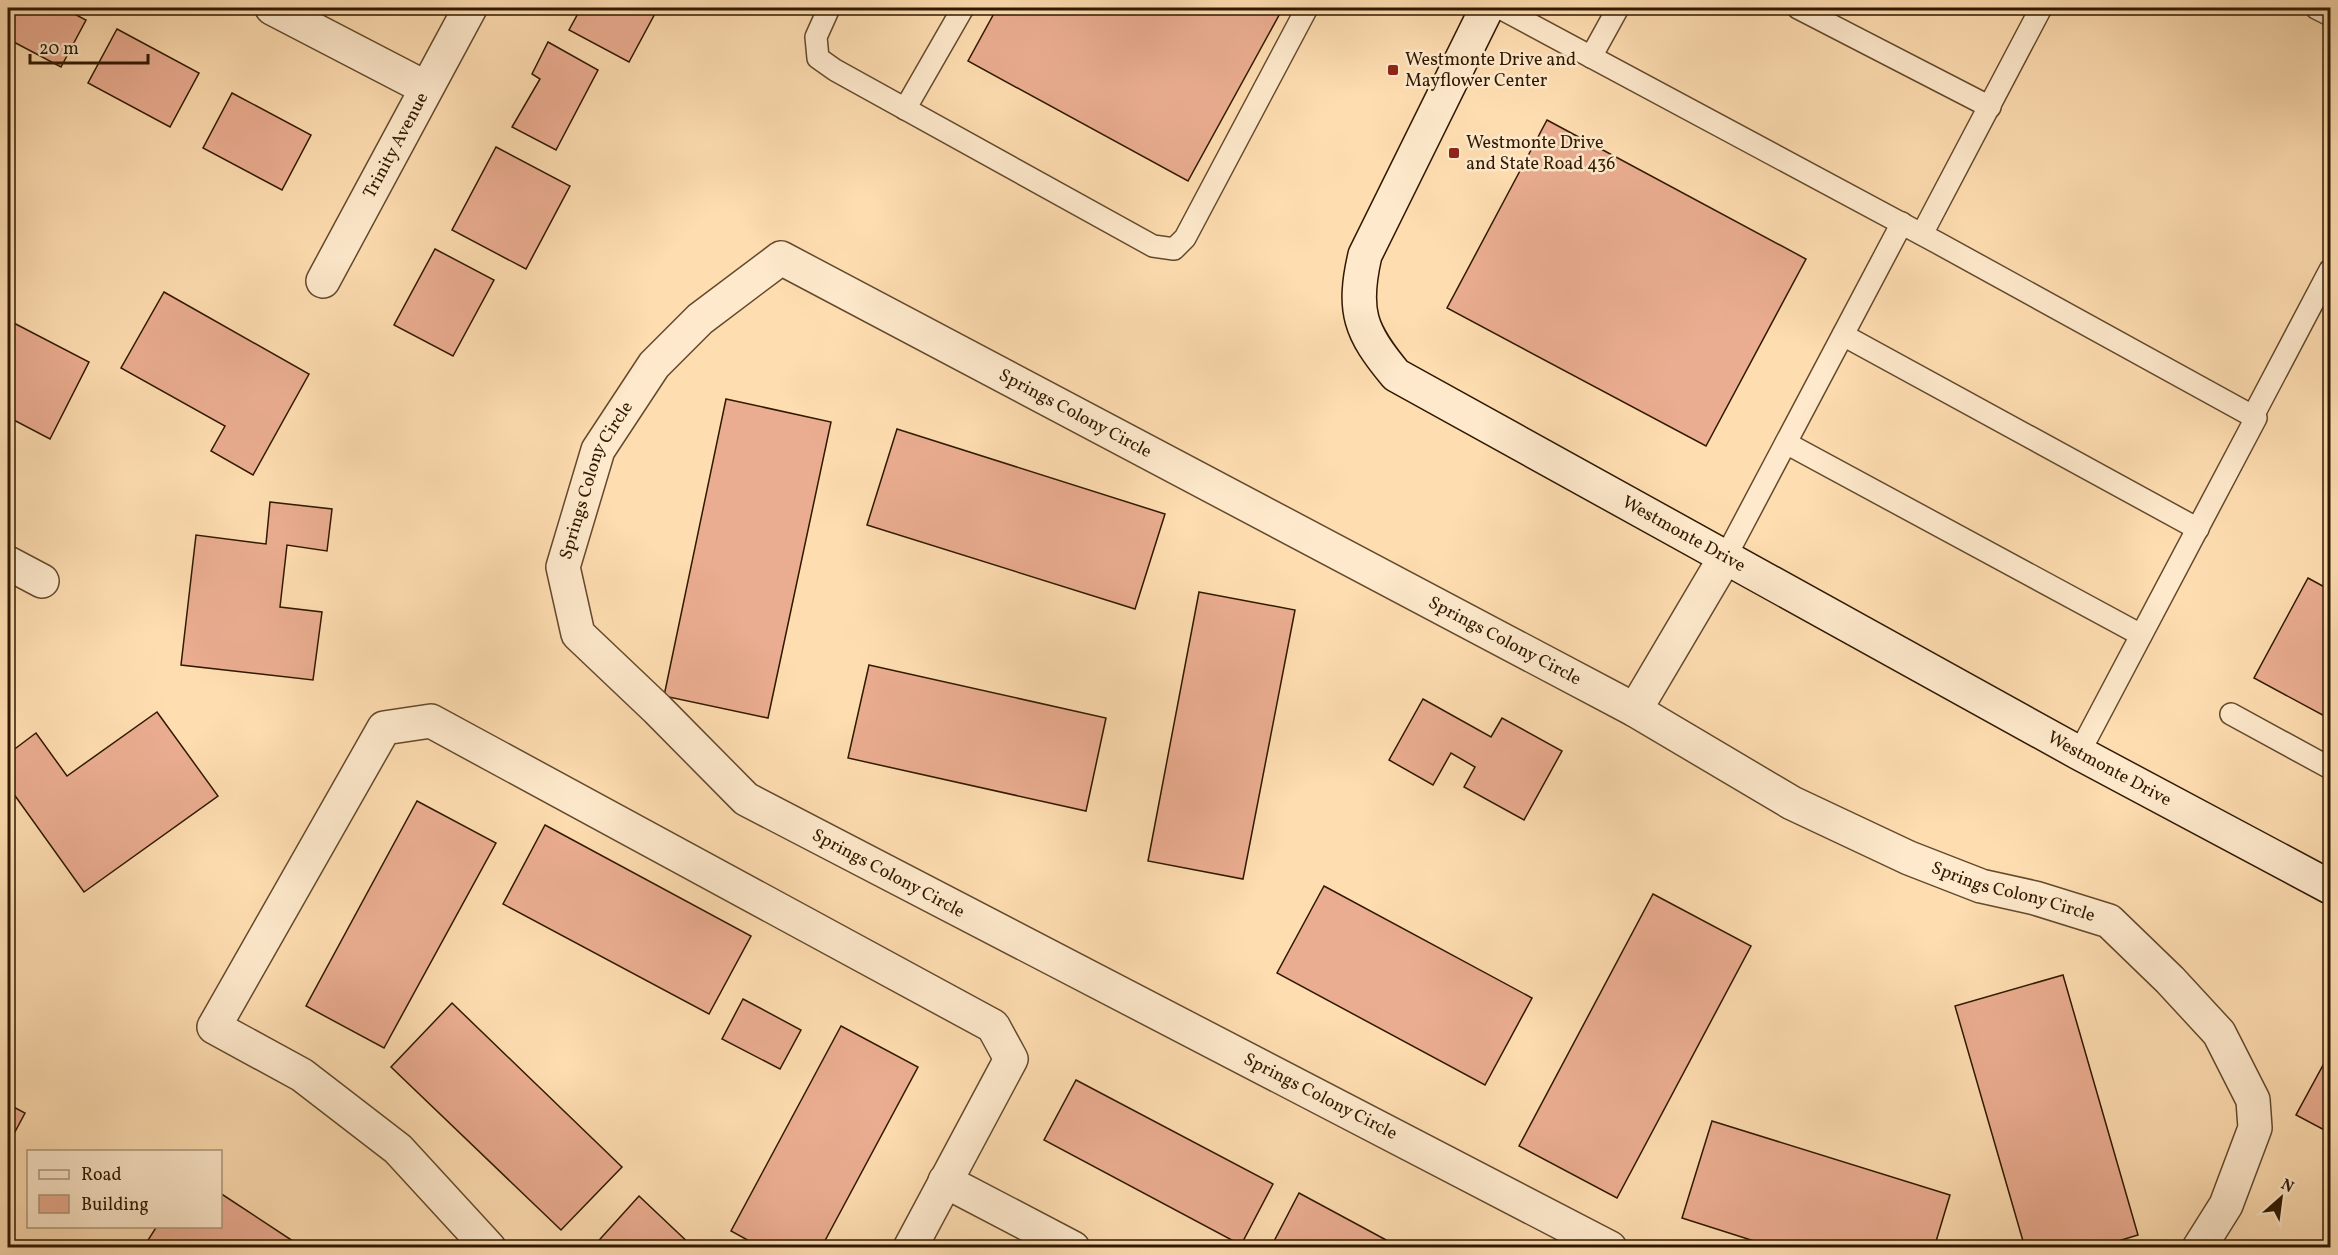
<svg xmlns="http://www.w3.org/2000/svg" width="2338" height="1255" font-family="Vollkorn,serif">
<rect width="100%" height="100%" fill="#feddb1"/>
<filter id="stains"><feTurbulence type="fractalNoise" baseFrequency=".00333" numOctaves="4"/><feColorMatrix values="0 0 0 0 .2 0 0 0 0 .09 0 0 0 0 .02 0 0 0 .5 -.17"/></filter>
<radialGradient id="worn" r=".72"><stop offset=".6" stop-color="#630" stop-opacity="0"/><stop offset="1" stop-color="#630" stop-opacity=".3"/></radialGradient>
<!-- building -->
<g fill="#ebad91" stroke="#2f1900" stroke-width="1.5">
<path d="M8,8H63L86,20L61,67L8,39Z"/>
<path d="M581,8H658L629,62L569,30Z"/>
<path d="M997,8H1283L1188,181L968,61Z"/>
<path d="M117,29L199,73L170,127L88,83Z"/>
<path d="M548,42L598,70L556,150L512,127L540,79L532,74Z"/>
<path d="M232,93L311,135L282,190L203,148Z"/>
<path d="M1547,120L1806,259L1706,446L1447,308Z"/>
<path d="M496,147L570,186L526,269L452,230Z"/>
<path d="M435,249L494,280L453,356L394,325Z"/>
<path d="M164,292L309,374L253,475L211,451L225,426L121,368Z"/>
<path d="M8,320L89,362L50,439L8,417Z"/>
<path d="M726,399L831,422L768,718L664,696Z"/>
<path d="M897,429L1165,514L1135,609L867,525Z"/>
<path d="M270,502L332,509L327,551L287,545L280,607L322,612L313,680L181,665L196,535L266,544Z"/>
<path d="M2308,578L2330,590V719L2254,678Z"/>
<path d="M1199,592L1295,610L1243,879L1148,861Z"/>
<path d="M869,665L1106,718L1086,811L848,758Z"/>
<path d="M1423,699L1491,737L1502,718L1562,751L1524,820L1464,787L1475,767L1451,753L1433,785L1389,760Z"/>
<path d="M157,712L218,796L84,892L8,786V754L36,733L67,776Z"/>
<path d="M417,801L496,843L384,1048L306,1006Z"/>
<path d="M545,825L751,936L709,1014L503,904Z"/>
<path d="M1324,886L1532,998L1485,1085L1277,973Z"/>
<path d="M1653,894L1751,946L1617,1198L1519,1146Z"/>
<path d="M2063,975L2138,1235L2095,1248H2025L1955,1006Z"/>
<path d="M743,999L801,1030L780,1069L722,1039Z"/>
<path d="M452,1003L622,1167L561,1230L391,1067Z"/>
<path d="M841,1026L918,1067L821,1248H762L731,1231Z"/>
<path d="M2328,1056L2330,1057V1133L2296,1115Z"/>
<path d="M1076,1080L1273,1184L1241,1245L1044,1140Z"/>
<path d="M8,1104L25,1113L8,1145Z"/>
<path d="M1712,1121L1950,1195L1934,1248H1776L1682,1218Z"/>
<path d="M220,1193L299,1245L297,1248H143L157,1226H220Z"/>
<path d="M1299,1193L1401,1248H1273L1271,1247Z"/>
<path d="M639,1196L694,1248H592Z"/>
</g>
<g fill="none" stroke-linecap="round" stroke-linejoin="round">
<defs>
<g id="lane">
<path d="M829,8L816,37L818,58L835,70L1153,246L1174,249L1185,238L1307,8"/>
<path d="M1500,8L1938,243L2256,418L2079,753"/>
<path d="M1798,8L1990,107"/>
<path d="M2316,8L2330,15"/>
<path d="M1591,57L1618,8"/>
<path d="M905,109L963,8"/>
<path d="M1922,234L2041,8"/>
<path d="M1843,335L2198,529"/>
<path d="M2253,416L2330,270"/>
<path d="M1786,443L2141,635"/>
<path d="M1726,556L1902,223"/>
<path d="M2231,714L2330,768"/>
</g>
<g id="street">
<path d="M272,8L426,88"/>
<path id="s1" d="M323,281L470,8"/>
<path d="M8,563L42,581"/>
<path d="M1635,710L1726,556"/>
<path d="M945,1181L1073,1248"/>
<path d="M489,1248L398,1149L302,1075L214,1027L384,728L431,721L993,1026L1011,1059L910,1248"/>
<path id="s2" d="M1610,1248L746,799L657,709L578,634L563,567L598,450L654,365L700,319L781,258L1635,710L1792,803L1909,858L1981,886L2035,898L2109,921L2170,980L2219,1033L2253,1100L2255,1128L2226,1205L2199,1248"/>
</g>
<g id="secondary">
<path id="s3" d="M1487,8L1365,255C1352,311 1360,332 1396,375L2079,753L2330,887"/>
</g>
</defs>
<!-- lane casing -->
<use href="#lane" stroke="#634a2c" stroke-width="24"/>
<!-- street casing -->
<use href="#street" stroke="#634a2c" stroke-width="36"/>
<!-- secondary casing -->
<use href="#secondary" stroke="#2f1900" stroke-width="36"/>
<!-- lane -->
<use href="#lane" stroke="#fee9cc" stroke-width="21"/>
<!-- street -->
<use href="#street" stroke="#fee9cc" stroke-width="33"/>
<!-- secondary -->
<use href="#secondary" stroke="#fee9cc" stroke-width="33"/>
</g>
<!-- markers -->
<g fill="#8f2418" stroke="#fee9cc" stroke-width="2">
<rect x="1387" y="64" width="12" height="12" rx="3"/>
<rect x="1448" y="147" width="12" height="12" rx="3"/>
</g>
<g text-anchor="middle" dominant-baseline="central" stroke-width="5" stroke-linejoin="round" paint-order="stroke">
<!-- poi labels -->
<g font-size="18" fill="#2f1900" stroke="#fee9cc" text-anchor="start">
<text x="1405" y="60">Westmonte Drive and<tspan x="1405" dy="21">Mayflower Center</tspan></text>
<text x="1466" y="143">Westmonte Drive<tspan x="1466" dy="21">and State Road 436</tspan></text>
</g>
<!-- street labels -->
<g font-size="18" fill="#2f1900" stroke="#fee9cc">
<text stroke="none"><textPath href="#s1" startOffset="154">Trinity Avenue</textPath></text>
<text stroke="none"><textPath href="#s2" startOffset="2001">Springs Colony Circle</textPath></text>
<text stroke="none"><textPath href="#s2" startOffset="1371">Springs Colony Circle</textPath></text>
<text stroke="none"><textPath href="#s3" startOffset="735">Westmonte Drive</textPath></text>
<text stroke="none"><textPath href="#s2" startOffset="2487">Springs Colony Circle</textPath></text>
<text stroke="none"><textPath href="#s3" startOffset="1221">Westmonte Drive</textPath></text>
<text transform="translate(888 874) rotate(28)">Springs Colony Circle</text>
<text stroke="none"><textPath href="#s2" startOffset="3056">Springs Colony Circle</textPath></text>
<text transform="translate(1320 1097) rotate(27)">Springs Colony Circle</text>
</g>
</g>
<!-- margin -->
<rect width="2338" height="1255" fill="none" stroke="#feddb1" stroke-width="30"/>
<rect x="9" y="9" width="2320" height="1237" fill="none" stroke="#2f1900" stroke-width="3"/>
<rect x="15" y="15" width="2308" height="1225" fill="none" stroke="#2f1900" stroke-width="1.5"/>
<!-- legend -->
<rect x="27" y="1150" width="195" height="78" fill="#fee9cc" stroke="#ab967a" stroke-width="1.5"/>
<rect x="39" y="1170" width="30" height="9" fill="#fee9cc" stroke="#ab967a" stroke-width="1.5"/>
<text x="81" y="1180" font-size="18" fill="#2f1900">Road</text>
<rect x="39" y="1195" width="30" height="18" fill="#ebad91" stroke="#ab967a" stroke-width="1.5"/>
<text x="81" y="1210" font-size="18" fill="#2f1900">Building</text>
<!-- north arrow -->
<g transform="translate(2281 1198) rotate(28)" stroke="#fee9cc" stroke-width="4.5" paint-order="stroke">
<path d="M0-4.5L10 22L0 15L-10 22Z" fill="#2f1900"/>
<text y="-9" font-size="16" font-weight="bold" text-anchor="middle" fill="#2f1900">N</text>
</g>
<!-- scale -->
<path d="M30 54v9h118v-9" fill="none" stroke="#2f1900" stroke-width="3"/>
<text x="39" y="54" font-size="18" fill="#2f1900" stroke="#fee9cc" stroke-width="4.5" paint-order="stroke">20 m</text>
<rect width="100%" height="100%" filter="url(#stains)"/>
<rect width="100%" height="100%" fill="url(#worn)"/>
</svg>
